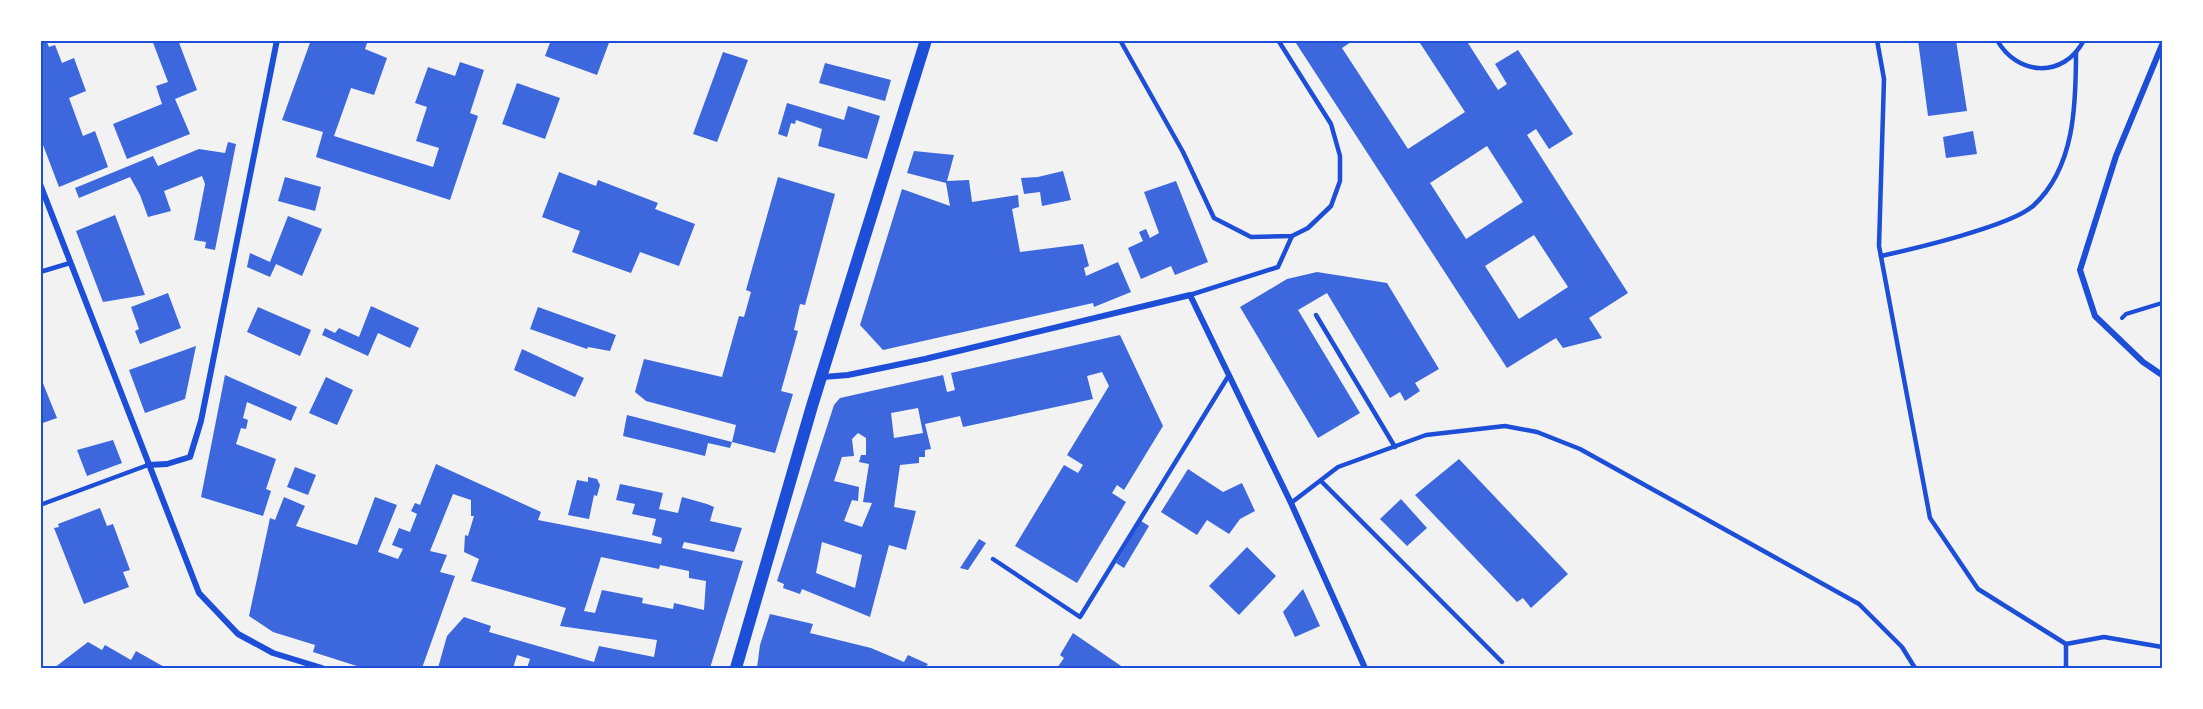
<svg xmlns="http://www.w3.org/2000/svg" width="2203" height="709" font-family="'Titillium Web',sans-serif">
<rect width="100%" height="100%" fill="#f2f2f2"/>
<!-- building -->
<g fill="#3d67dc" fill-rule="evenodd">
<path d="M40,40H46L49,47L55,45L62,63L74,58L86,91L69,98L83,136L95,131L108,167L59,187L40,137Z"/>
<path d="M152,40H178L197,90L175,99L190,134L127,159L113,124L162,104L156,86L168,82Z"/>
<path d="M311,40H368L365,49L387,58L374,95L351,88L334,136L433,167L439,148L416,141L427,107L415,103L428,67L455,76L460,62L484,70L470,113L478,116L450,200L316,157L323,132L282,120Z"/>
<path d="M551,40H610L597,75L545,56Z"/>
<path d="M1294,40H1354L1342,48L1408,149L1465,112L1418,40H1466L1498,90L1507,84L1495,64L1518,50L1573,134L1549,149L1536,129L1527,135L1628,293L1589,318L1602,338L1563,348L1556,338L1507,368ZM1487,146L1523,202L1466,239L1430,183ZM1534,235L1568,287L1519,319L1485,266Z"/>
<path d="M1918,40H1956L1967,111L1928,116Z"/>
<path d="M723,52L748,60L717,142L693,134Z"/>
<path d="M825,63L891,80L885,101L819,83Z"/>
<path d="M517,83L560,98L545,139L502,124Z"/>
<path d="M787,103L844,120L848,106L880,116L867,159L818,146L822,129L796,120L795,124L791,123L787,137L778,134Z"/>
<path d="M1973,131L1977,154L1946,158L1943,137Z"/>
<path d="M228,142L236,144L215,250L205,248L206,242L194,240L205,184L202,176L164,191L171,211L148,217L140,195L130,177L79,198L75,188L153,156L158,166L199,149L225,153Z"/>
<path d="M914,151L954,155L947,181L969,180L972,202L1018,195L1019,207L1012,209L1020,252L1083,244L1089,266L1084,268L1086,276L1118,262L1131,292L1094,307L1093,303L883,350L860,325L902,189L950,206L946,183L907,173Z"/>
<path d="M1063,171L1071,200L1042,206L1040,192L1024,194L1021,178L1038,177Z"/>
<path d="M559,172L596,186L598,180L658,203L655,209L695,224L679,266L640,252L631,273L572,252L580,231L542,217Z"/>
<path d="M285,177L321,187L315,211L278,201Z"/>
<path d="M778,177L835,194L805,305L800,304L794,330L798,331L781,391L793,394L775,453L732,442L736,425L646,401L635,392L644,359L722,377L739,316L744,317L751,292L746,290Z"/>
<path d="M1176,181L1208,262L1175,275L1171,266L1141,279L1128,248L1143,241L1139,232L1146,229L1150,238L1159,233L1144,192Z"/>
<path d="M115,215L145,295L103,302L76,231Z"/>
<path d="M288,216L322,229L302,276L276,264L270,277L247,267L250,253L270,262Z"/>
<path d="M1317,272L1387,283L1439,369L1415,383L1420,391L1405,401L1400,392L1390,398L1327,293L1298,310L1360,413L1318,438L1240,307L1287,279Z"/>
<path d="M168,293L181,328L140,344L135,331L139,329L131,307Z"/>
<path d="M371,306L419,328L410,348L378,333L368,356L322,335L325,328L335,333L339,328L359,337Z"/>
<path d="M258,307L311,330L300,356L247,332Z"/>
<path d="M538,307L616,335L610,351L588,347L587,349L530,329Z"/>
<path d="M1120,335L1163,426L1124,490L1117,485L1112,493L1126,502L1077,583L1015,546L1064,465L1078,473L1083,465L1067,455L1109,386L1102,372L1087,376L1093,399L963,427L960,416L925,424L931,449L925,450V457H919V463L900,465L894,507L916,511L906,550L889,545L870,617L802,589L800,594L783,588L784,584L777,581L834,405L840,398L943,375L947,392L955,390L951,373ZM918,408L923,433L894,438L891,413ZM858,433L866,438V455H861L859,462L869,464L863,502L872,503L862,527L844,521L852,500L858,501L859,487L834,481L842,457L854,456L852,439ZM822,542L862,555L855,588L816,573Z"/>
<path d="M196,346L185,399L145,413L129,370Z"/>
<path d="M522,349L584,378L575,397L514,370Z"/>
<path d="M225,375L297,407L291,421L247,402L243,418L248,420L246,429L241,428L236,444L276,459L266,489L271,491L263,516L201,497Z"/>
<path d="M40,376L57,418L40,424Z"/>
<path d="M326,377L353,390L337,425L309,413Z"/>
<path d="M627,415L732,442L730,448L708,443L705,456L623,436Z"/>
<path d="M113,440L122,463L87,476L77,450Z"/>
<path d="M1459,459L1568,574L1531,608L1523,598L1517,602L1415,495Z"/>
<path d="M436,464L541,512L538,520L661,544L662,538L652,535L656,519L632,514L635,504L616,500L620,484L663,493L659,509L678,513L682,497L707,504L714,507L710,521L742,528L734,552L684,542L682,548L743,561L710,668H527L530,659L517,655L513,668H438L447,636L464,617L491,626L489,632L594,662L599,646L654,657L657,640L560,626L566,608L471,581L479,559L464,552L465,535L468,536L474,516H471V500L453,494L430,551L447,555L440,572L455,576L422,668H363L313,652L315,645L273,632L249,616L270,518L275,520L284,497L305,506L296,526L357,545L375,497L397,505L378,552L398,559L403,549L392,545L399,528L410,532L417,514L411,511L415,503L420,505ZM601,557L659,569L660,565L689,571V578L706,581L704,610L674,603L673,609L642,603L643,598L602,590L595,613L584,611Z"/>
<path d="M295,467L316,475L308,495L287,487Z"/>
<path d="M1188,469L1223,492L1242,483L1255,511L1240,519L1229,534L1207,520L1197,535L1161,512Z"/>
<path d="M588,477L597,479L600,485L597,496L594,495L589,519L568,515L577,480L588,482Z"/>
<path d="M1401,499L1427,528L1407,546L1380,519Z"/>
<path d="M100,508L107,526L113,524L130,570L123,572L129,587L84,604L54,528L59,527L58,524Z"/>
<path d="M1141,521L1149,526L1124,568L1116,563Z"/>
<path d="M979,539L986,543L968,570L960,568Z"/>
<path d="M1247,547L1276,576L1239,615L1209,586Z"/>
<path d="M1303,589L1320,626L1295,637L1283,612Z"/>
<path d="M770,614L813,624L810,633L871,648L904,662L908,655L928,664L925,668H757L760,645Z"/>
<path d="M1073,633L1124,668H1057L1064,658L1060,655Z"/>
<path d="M88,642L102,650L105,645L131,660L136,651L166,668H54Z"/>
</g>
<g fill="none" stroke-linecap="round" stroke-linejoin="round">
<!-- path -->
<path stroke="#1d4ed8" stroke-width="4" d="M2122,318L2126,314L2162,303"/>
<!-- service -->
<g stroke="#1d4ed8" stroke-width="4.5">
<path d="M1120,40L1183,152L1214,218L1251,237L1292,236L1308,228L1331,206L1340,181V156L1331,124L1278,40"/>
<path d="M1877,40L1884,79L1879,246L1930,518L1978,589L2066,644L2104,637L2162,647"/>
<path d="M1997,40C2017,76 2064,79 2084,40"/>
<path d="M1881,256C1913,249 2011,226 2033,206C2075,168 2076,104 2076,52"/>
<path d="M40,272L70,263"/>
<path d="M1190,295L1278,267L1292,236"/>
<path d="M1316,315L1395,447"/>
<path d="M1321,481L1502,662"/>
<path d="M1291,503L1338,467L1426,435L1505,426L1537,432L1580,449L1859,604L1902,647L1915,668"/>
<path d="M40,505L148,465"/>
<path d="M993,559L1080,617L1229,375"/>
<path d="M2066,668V644"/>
</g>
<!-- minor -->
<g stroke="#1d4ed8" stroke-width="6">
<path d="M2162,45L2116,156L2080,270L2095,316L2143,362L2162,375"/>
<path d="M40,184L199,593L238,634L273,653L322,668"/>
<path d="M823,377L848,375L925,359L1190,295L1291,503L1365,668"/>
<path d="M148,465L167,464L190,457L201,421L277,40"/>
</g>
<!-- secondary -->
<path stroke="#1d4ed8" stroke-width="12" d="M736,668L812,406L926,40"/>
</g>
<!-- border -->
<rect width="2203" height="709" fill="none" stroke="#ffffff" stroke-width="84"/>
<rect x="42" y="42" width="2119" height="625" fill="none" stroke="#1d4ed8" stroke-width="2"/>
</svg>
